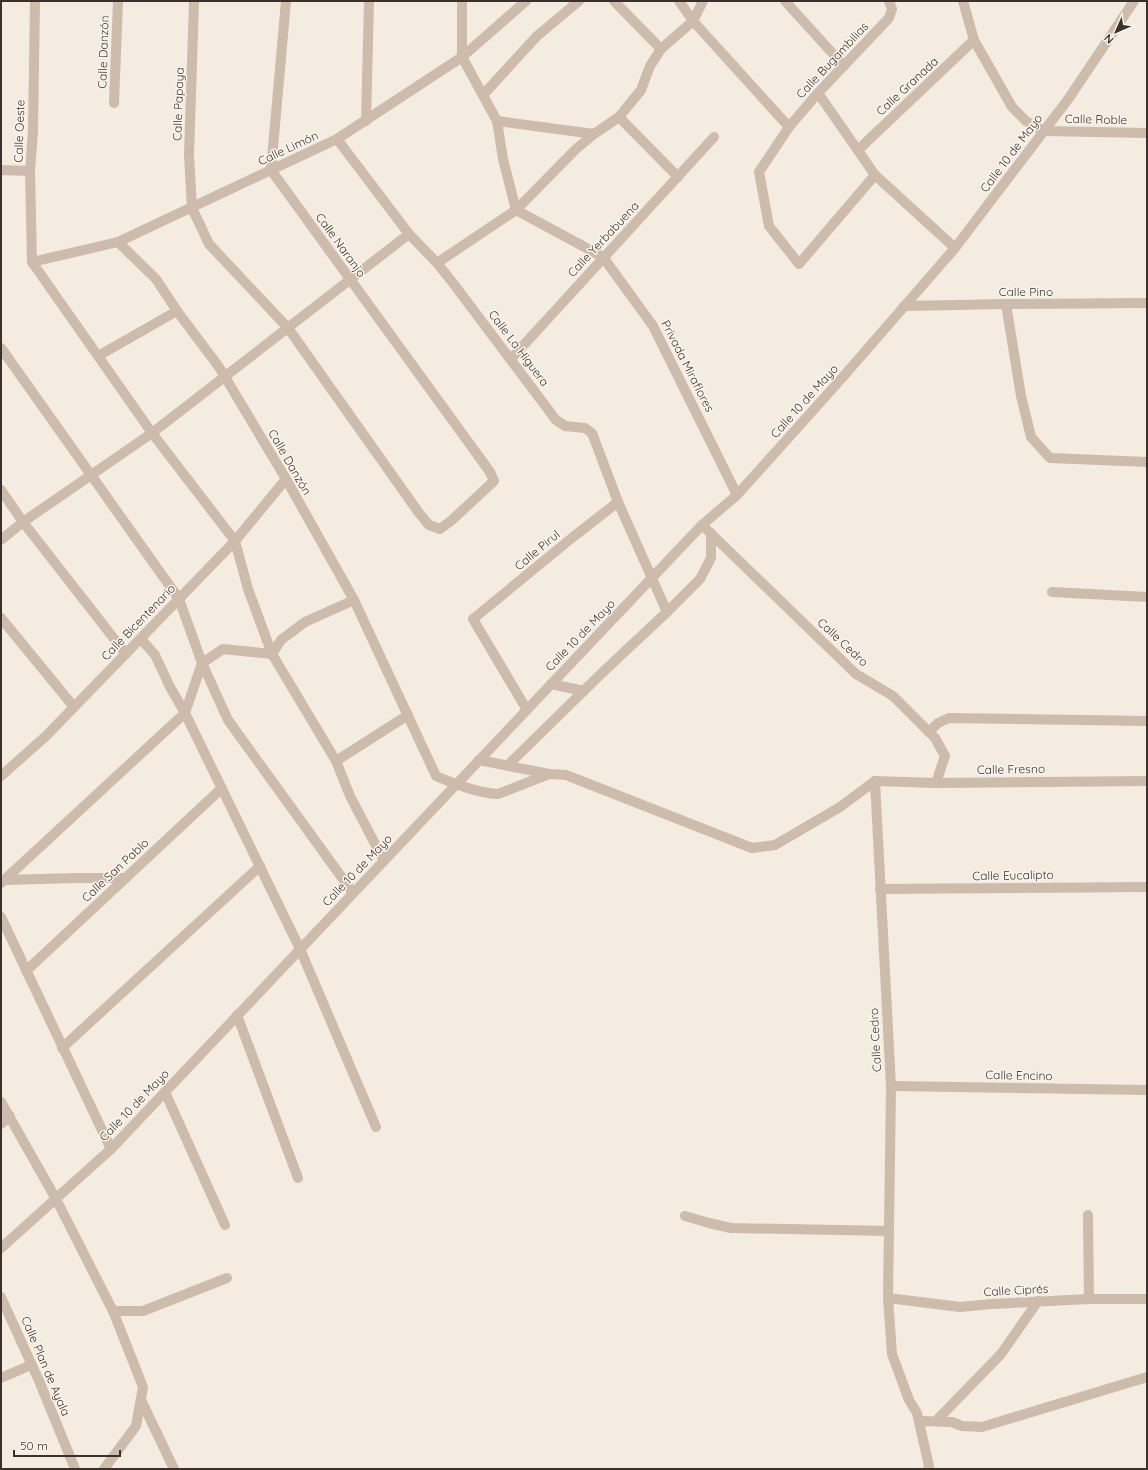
<svg xmlns="http://www.w3.org/2000/svg" width="1148" height="1470" font-family="Quicksand,sans-serif">
<rect width="100%" height="100%" fill="#f4ebe1"/>
<g fill="none" stroke-linecap="round" stroke-linejoin="round">
<!-- street -->
<g stroke="#cdbbac" stroke-width="10">
<path d="M194,1L189,155L192,208L209,244L288,328L419,513L429,525L440,529L452,520L494,481L490,472L271,170L286,1"/>
<path d="M462,1V57L497,121L503,159L516,210L603,257L653,326L737,495"/>
<path d="M614,1L661,49"/>
<path d="M679,1L693,21L789,127"/>
<path d="M785,1L844,66"/>
<path d="M963,1L974,40L1012,107L1026,121L1044,131L1147,133"/>
<path d="M818,93L875,175L955,248"/>
<path d="M483,95L537,36L579,1"/>
<path d="M114,103L118,1"/>
<path d="M619,117L678,177"/>
<path d="M366,121L369,1"/>
<path d="M497,121L594,134"/>
<path d="M337,139L409,234L437,263L453,283L556,420L565,426L585,428L592,433L618,502L667,612L603,672L507,766"/>
<path d="M858,150L974,40"/>
<path d="M1,170L30,171"/>
<path d="M875,175L799,264L769,226L759,172L789,127L818,93L889,18L892,9L889,1"/>
<path d="M118,242L156,279L177,311L219,367L286,479L354,600L436,776C455,784 477,793 498,794L549,774L566,775L752,848L775,845L840,807L875,781"/>
<path d="M32,262L152,433L235,541L248,589L272,654L336,761L350,796L384,861"/>
<path d="M32,262L118,242L337,139L462,57L526,1"/>
<path d="M32,262L30,171L33,131L35,1"/>
<path d="M437,263L516,210L576,149L594,134L619,117L641,90L650,66L661,49L693,21L703,1"/>
<path d="M1006,304L1021,396L1031,437L1050,458L1147,462"/>
<path d="M904,306L1006,304L1147,303"/>
<path d="M1,348L179,599L202,663L228,720L353,893"/>
<path d="M98,356L177,311"/>
<path d="M511,359L714,137"/>
<path d="M1,490L23,522L126,654"/>
<path d="M702,525L856,674L893,696L935,738L945,756L936,783"/>
<path d="M1,540L23,522L152,433L409,234"/>
<path d="M1052,592L1147,597"/>
<path d="M667,612L700,579L711,558V533"/>
<path d="M1,618L74,707"/>
<path d="M141,639L155,655L170,687L185,713L300,949L376,1127"/>
<path d="M272,654L281,640L305,622L354,600"/>
<path d="M551,684L584,691"/>
<path d="M527,710L473,619L573,537L618,502"/>
<path d="M929,732L938,723L949,718L1147,721"/>
<path d="M479,760L549,774"/>
<path d="M336,761L408,715"/>
<path d="M1,776L46,736L235,541L286,479"/>
<path d="M875,781L891,1086L888,1298L892,1354L909,1400L917,1413L929,1466L928,1469"/>
<path d="M875,781L936,783L1147,781"/>
<path d="M4,880L78,878H125"/>
<path d="M1,883L185,713L202,663L223,649L272,654"/>
<path d="M880,889L1147,887"/>
<path d="M1,917L111,1149"/>
<path d="M26,971L222,788"/>
<path d="M237,1015L298,1178"/>
<path d="M62,1048L260,866"/>
<path d="M891,1086L1147,1090"/>
<path d="M165,1092L225,1225"/>
<path d="M1,1102L56,1199L113,1311L143,1387L136,1426L104,1469"/>
<path d="M1,1124L10,1116"/>
<path d="M1088,1215L1089,1299"/>
<path d="M685,1216L709,1223L731,1228L889,1231"/>
<path d="M1,1248L111,1149L702,525L737,495L842,378L955,248L1069,98L1134,1"/>
<path d="M1,1297L40,1383L75,1469"/>
<path d="M888,1298L960,1307L992,1304L1089,1299H1147"/>
<path d="M113,1311H143L227,1278"/>
<path d="M1,1378L31,1365"/>
<path d="M141,1400L174,1469"/>
<path d="M919,1421L952,1422L962,1426L982,1427L1147,1377"/>
<path d="M936,1421L1001,1354L1038,1301"/>
</g>
</g>
<g text-anchor="middle" dominant-baseline="central" stroke-width="3" stroke-linejoin="round" paint-order="stroke">
<!-- street labels -->
<g font-size="12" fill="#3b302b" stroke="#fbf5ee">
<text transform="translate(103 52) rotate(-88)">Calle Danzón</text>
<text transform="translate(832 60) rotate(-47)">Calle Bugambilias</text>
<text transform="translate(907 86) rotate(-43)">Calle Granada</text>
<text transform="translate(178 104) rotate(-88)">Calle Papaya</text>
<text transform="translate(1096 119) rotate(1)">Calle Roble</text>
<text transform="translate(19 131) rotate(-88)">Calle Oeste</text>
<text transform="translate(288 148) rotate(-25)">Calle Limón</text>
<text transform="translate(1011 153) rotate(-53)">Calle 10 de Mayo</text>
<text transform="translate(603 239) rotate(-47)">Calle Yerbabuena</text>
<text transform="translate(341 245) rotate(54)">Calle Naranjo</text>
<text x="1026" y="291">Calle Pino</text>
<text transform="translate(519 348) rotate(53)">Calle La Higuera</text>
<text transform="translate(688 366) rotate(63)">Privada Miraflores</text>
<text transform="translate(804 401) rotate(-48)">Calle 10 de Mayo</text>
<text transform="translate(290 462) rotate(60)">Calle Danzón</text>
<text transform="translate(537 550) rotate(-40)">Calle Pirul</text>
<text transform="translate(138 622) rotate(-46)">Calle Bicentenario</text>
<text transform="translate(580 635) rotate(-46)">Calle 10 de Mayo</text>
<text transform="translate(843 642) rotate(43)">Calle Cedro</text>
<text transform="translate(1011 769) rotate(-1)">Calle Fresno</text>
<text transform="translate(115 870) rotate(-43)">Calle San Pablo</text>
<text transform="translate(357 870) rotate(-46)">Calle 10 de Mayo</text>
<text transform="translate(1013 875) rotate(-1)">Calle Eucalipto</text>
<text transform="translate(875 1040) rotate(-93)">Calle Cedro</text>
<text transform="translate(1019 1075) rotate(1)">Calle Encino</text>
<text transform="translate(134 1105) rotate(-46)">Calle 10 de Mayo</text>
<text transform="translate(1016 1290) rotate(-3)">Calle Ciprés</text>
<text transform="translate(46 1366) rotate(67)">Calle Plan de Ayala</text>
</g>
</g>
<!-- border -->
<rect width="1148" height="1470" fill="none" stroke="#3b302b" stroke-width="4"/>
<!-- north arrow -->
<g transform="translate(1116 32) rotate(225)" stroke="#fbf5ee" stroke-width="3" paint-order="stroke">
<path d="M0-3L7 15L0 10L-7 15Z" fill="#3b302b"/>
<text y="-6" font-size="11" font-weight="bold" text-anchor="middle" fill="#3b302b">N</text>
</g>
<!-- scale -->
<path d="M14 1450v6h106v-6" fill="none" stroke="#3b302b" stroke-width="2"/>
<text x="20" y="1450" font-size="12" fill="#3b302b" stroke="#fbf5ee" stroke-width="3" paint-order="stroke">50 m</text>
</svg>
